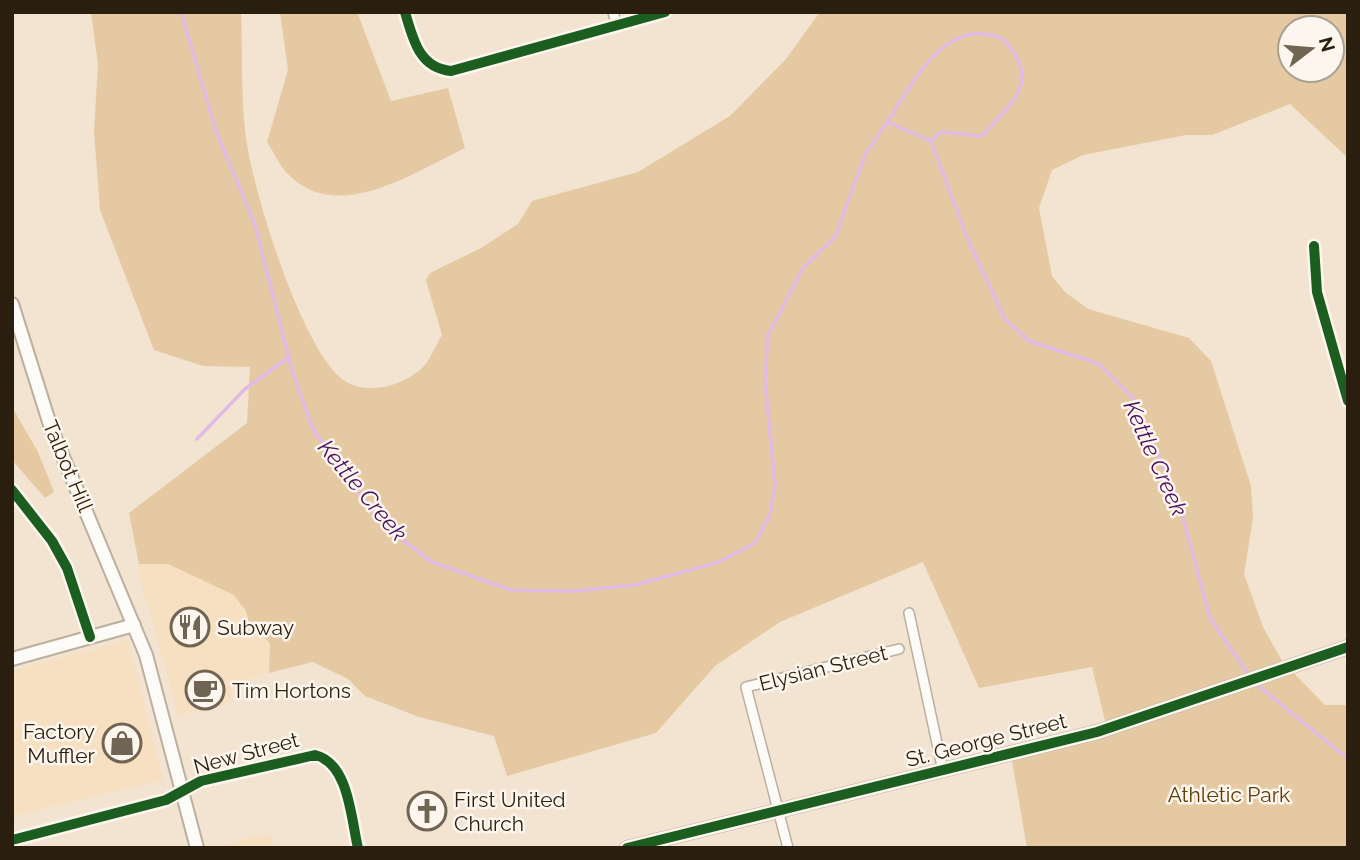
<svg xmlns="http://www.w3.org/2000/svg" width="1360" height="860" font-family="Raleway,sans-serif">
<rect width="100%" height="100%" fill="#f2e4d0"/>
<!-- built -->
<g fill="#f6e0c1">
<path d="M139,564H168L234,595L246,611L249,623L270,643L269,673L230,686L233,702L179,715L141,582Z"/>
<path d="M128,640L163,780L12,816V671Z"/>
<path d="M270,833L274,848L213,847Z"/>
</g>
<!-- green -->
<g fill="#e5c9a2" fill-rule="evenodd">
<path d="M91,12H241C243,56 240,107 248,150C256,198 306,365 350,384C373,394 402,385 420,370C429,363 436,345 442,335L426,280L430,273L481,248L518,224L532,201L638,172L730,116L786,59L820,12H1348V158L1290,104L1212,135H1186L1083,155L1052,170L1039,208L1052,276L1065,292L1088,309L1189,338L1211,361L1251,486L1253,518L1244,574L1263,627L1282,661L1325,705H1348V848H1027L1011,755L1107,729L1092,667L979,688L923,562L780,622L715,666L656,733L507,776L494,736L419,717L365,696L348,679L313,662L269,673L270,643L249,623L246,611L234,595L168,564H139L129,513L247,423L250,367L203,366L154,350L100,210L94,131L98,64ZM1290,28H1332V70H1290Z"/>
<path d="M280,12H357L391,101L448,88L465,148C415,172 336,226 287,173C279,165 274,152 267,142L288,70Z"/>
<path d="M12,407L38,452L54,492L45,498L12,460Z"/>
</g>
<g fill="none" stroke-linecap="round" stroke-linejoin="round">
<!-- stream -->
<g stroke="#e0bce4" stroke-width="3.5">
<path d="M181,12L216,131L255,225L293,374L313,429L358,492L396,535L432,562L511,590L574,591L635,585L719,562L755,543L770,515L775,485L765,381L768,335L803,268L835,237L865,155L887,122L931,141L968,240L1005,319L1029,341L1099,364L1134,399L1178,500L1210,618L1250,677"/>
<path d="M888,121C914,82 945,14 1003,39C1043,81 1012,102 982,136L941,132L931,141"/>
<path d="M197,439L245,389L289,357"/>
<path d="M1255,683L1348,759"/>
</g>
<defs>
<g id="street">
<path d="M405,12C413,39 419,68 451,71L665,12"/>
<path d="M613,12L617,26"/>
<path d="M1314,246L1317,292L1348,401"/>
<path d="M12,490L52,541L67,568L90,637"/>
<path d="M909,613L943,771"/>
<path d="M12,840L166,800L201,781L315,755C349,763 351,819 358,848"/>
<path d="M788,848L746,687L899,649"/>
</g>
<g id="secondary">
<path d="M12,304L51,428L146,655L197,848"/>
<path d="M12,659L134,625"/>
<path d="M627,848L1097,732L1348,647"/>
</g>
</defs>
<!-- street casing -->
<use href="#street" stroke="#bbaf9e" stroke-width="12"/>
<!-- secondary casing -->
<use href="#secondary" stroke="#bbaf9e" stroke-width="16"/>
<!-- street -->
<use href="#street" stroke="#fdfbf8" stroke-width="9"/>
<!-- secondary -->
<use href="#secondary" stroke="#fdfbf8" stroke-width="12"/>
<defs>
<g id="cycleway">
<path d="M405,12C413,39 419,68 451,71L665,12"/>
<path d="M1314,246L1317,292L1348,401"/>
<path d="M12,490L52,541L67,568L90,637"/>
<path d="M12,840L166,800L201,781L315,755C349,763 351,819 358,848"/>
<path d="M627,848L1097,732L1348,647"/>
</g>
</defs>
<!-- cycleway casing -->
<use href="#cycleway" stroke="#fdf6ee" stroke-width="15"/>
<!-- cycleway -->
<use href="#cycleway" stroke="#1b5e20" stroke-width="10"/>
</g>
<!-- icons -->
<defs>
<symbol id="restaurant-ring" viewBox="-11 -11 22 22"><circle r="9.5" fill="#fdf6ee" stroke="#706452" stroke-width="1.5"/><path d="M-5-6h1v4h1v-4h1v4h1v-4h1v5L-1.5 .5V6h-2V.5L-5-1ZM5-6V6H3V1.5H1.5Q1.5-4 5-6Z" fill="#706452"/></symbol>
<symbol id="cafe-ring" viewBox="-11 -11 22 22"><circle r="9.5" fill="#fdf6ee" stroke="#706452" stroke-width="1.5"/><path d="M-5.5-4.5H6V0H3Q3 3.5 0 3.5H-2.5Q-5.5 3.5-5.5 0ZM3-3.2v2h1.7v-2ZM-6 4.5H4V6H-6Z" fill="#706452"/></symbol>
<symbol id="shop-ring" viewBox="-11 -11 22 22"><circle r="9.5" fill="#fdf6ee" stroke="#706452" stroke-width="1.5"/><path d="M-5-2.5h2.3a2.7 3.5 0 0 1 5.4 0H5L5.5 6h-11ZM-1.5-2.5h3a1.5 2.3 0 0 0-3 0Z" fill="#706452"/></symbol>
<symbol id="church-ring" viewBox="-11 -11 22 22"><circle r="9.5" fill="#fdf6ee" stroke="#706452" stroke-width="1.5"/><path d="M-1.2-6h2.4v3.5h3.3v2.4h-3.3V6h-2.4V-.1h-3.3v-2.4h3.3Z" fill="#706452"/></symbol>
</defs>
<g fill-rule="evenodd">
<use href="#restaurant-ring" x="168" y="605" width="44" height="44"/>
<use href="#cafe-ring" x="183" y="668" width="44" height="44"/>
<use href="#shop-ring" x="100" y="721" width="44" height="44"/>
<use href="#church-ring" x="405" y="789" width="44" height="44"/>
</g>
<g text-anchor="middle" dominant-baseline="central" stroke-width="5" stroke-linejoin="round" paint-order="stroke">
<!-- street labels -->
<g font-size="21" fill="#2a1f0e" stroke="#fdf6ee">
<text transform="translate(68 466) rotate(67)">Talbot Hill</text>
<text transform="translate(823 668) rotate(-14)">Elysian Street</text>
<text transform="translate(986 740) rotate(-14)">St. George Street</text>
<text transform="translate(246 753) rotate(-15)">New Street</text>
</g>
<!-- poi labels -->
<g font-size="21" fill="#2a1f0e" stroke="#fdf6ee" text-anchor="start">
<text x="217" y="627">Subway</text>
<text x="232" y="690">Tim Hortons</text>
<text x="95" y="731" text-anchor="end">Factory<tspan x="95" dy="24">Muffler</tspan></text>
<text x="454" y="799">First United<tspan x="454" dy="24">Church</tspan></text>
</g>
<!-- park labels -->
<g font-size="21" fill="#5c3d04" stroke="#fdf6ee">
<text x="1229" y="794">Athletic Park</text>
</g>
<!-- water labels -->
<g font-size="23" font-style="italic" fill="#4a115e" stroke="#fdf6ee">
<text transform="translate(1156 458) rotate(66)">Kettle Creek</text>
<text transform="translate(363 490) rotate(50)">Kettle Creek</text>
</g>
</g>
<!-- border -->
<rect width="1360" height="860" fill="none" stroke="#2a1f0e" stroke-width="28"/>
<!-- north arrow -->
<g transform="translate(1311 49) rotate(74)"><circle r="33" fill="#fdf6ee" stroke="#a9a094" stroke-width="2"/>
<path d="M0-5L12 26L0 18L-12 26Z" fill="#706452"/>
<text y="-10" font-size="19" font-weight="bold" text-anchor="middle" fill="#2a1f0e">N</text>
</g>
</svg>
